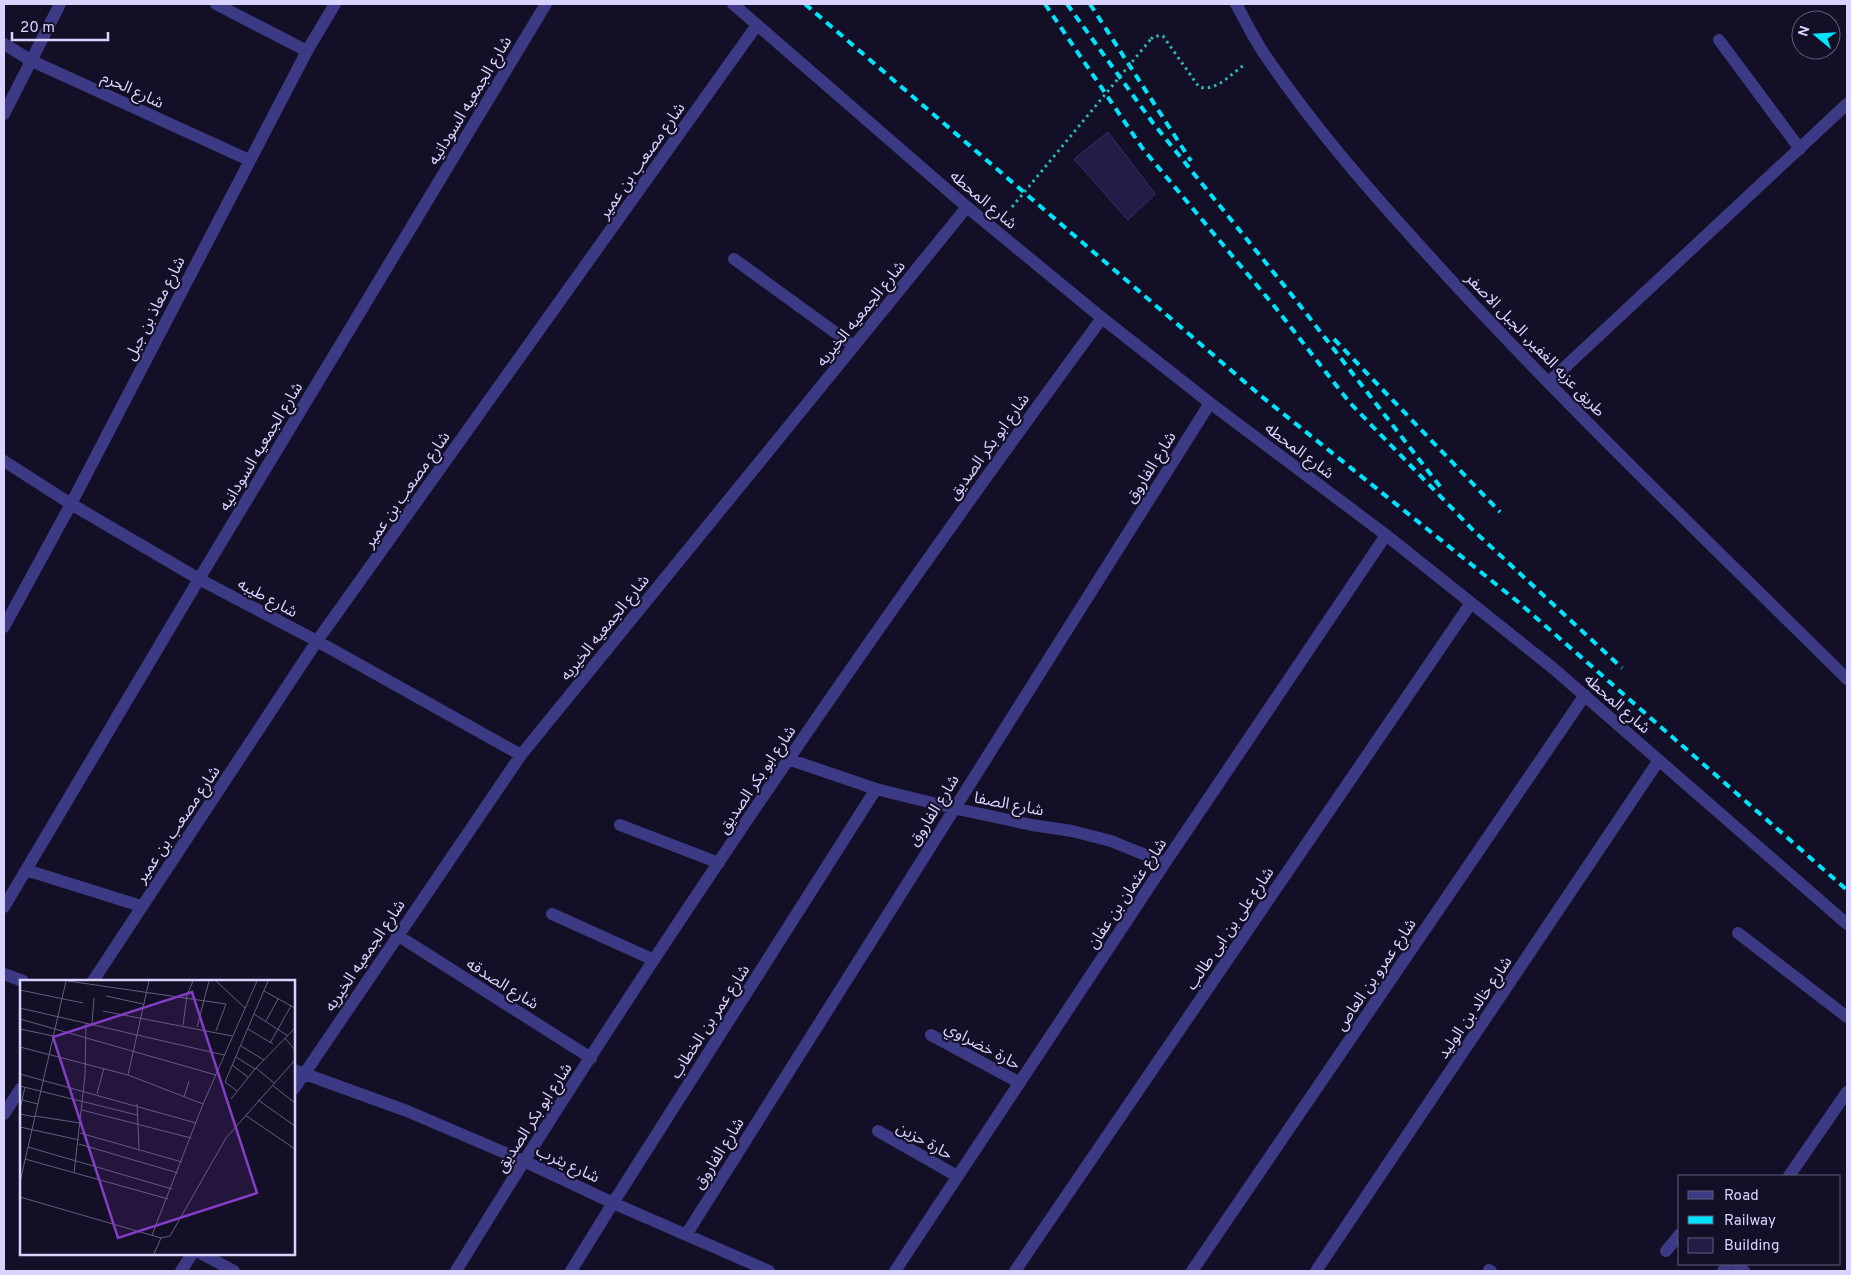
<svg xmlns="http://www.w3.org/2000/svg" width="1851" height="1275" viewBox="0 0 1851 1275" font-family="Overpass,'Noto Sans Arabic',sans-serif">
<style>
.building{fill:#241b47;stroke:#3b2d73}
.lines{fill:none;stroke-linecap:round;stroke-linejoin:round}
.path{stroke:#2fb8b0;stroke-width:3;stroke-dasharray:2.5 4;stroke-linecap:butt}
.minor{stroke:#3d3a85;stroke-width:12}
.rail{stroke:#00e5ff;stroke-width:4;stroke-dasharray:8 6;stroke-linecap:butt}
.path-bridge{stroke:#2fb8b0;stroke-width:3;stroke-dasharray:2.5 4;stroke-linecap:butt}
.labels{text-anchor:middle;stroke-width:4.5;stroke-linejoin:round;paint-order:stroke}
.street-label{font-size:16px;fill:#d9d4ff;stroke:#130f26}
.inset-road{fill:none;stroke:#625e7d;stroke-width:1}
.view{fill:#843dc5;fill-opacity:0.15;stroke:#843dc5;stroke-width:2.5}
.inset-edge{fill:none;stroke:#d9d4ff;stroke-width:2.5}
</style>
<rect width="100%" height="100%" fill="#130f26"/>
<path class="building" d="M1108,132L1155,194L1128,220L1074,159Z"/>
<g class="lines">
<path class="path" d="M1151,39L1154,36H1163L1199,87C1216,92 1231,74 1244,65"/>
<path class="minor" d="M216,4L307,51
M733,4L967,207L1102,318L1210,403L1386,535L1554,669L1847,924
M1236,4C1245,20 1253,37 1263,52C1320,137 1392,216 1462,292C1586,425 1718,551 1847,679
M1719,40L1800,149
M4,44L32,61L249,160
M4,114L60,4
M734,259L854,346
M1549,382L1847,104
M4,461L71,504L199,579L317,641L521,755
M4,627L71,504L307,51L335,4
M788,759L876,789L953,808L1032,825L1072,831L1111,841L1165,863
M620,825L719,863
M26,870L141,906
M4,907L199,579L546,4
M552,914L654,960
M1738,933L1847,1017
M397,935L591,1058
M4,974L23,981
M93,981L317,641L757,25
M931,1035L1020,1083
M294,1070L407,1111L524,1161L613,1203L769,1271
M294,1089L521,755L967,207
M4,1114L21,1088
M878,1131L957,1176
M1789,1176L1847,1092
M686,1235L1210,403
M1666,1251L1680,1234
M202,1254L234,1271
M1735,1264L1744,1271
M1489,1270L1491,1271
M181,1271L192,1254
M456,1271C656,944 875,627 1102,318
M571,1271L613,1203L876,789
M895,1271L1165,863L1386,535
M1015,1271L1471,603
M1192,1271L1585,695
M1316,1271L1659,760
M1723,1271L1728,1264"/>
<path class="rail" d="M805,4L1261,396L1517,601L1847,890
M1045,4L1143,149L1275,307L1350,403L1474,531L1622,668
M1067,4L1153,123L1295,299L1442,489
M1090,4L1191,161
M1334,339L1500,512"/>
<path class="path-bridge" d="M1012,207L1151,39"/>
</g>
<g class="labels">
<g class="street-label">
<text transform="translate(133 89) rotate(25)" y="6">شارع الحرم</text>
<text transform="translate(469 100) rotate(-59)" y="6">شارع الجمعيه السودانيه</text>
<text transform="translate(641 160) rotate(-55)" y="6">شارع مصعب بن عمير</text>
<text transform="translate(984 199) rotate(40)" y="6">شارع المحطه</text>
<text transform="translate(154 308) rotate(-63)" y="6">شارع معاذ بن جبل</text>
<text transform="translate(860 313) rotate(-51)" y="6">شارع الجمعيه الخيريه</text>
<text transform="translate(1536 344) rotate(46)" y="6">طريق عزبه الغفير, الجبل الاصفر</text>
<text transform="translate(260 446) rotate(-59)" y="6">شارع الجمعيه السودانيه</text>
<text transform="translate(988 446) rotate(-54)" y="6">شارع ابو بكر الصديق</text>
<text transform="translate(1300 450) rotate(37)" y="6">شارع المحطه</text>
<text transform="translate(1150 467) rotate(-58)" y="6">شارع الفاروق</text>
<text transform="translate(406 489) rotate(-55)" y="6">شارع مصعب بن عمير</text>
<text transform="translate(268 597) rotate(28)" y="6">شارع طيبه</text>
<text transform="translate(604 627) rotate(-51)" y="6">شارع الجمعيه الخيريه</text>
<text transform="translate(1618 703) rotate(41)" y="6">شارع المحطه</text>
<text transform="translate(756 779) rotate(-56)" y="6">شارع ابو بكر الصديق</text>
<text transform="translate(1009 803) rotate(11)" y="6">شارع الصفا</text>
<text transform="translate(933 810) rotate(-58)" y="6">شارع الفاروق</text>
<text transform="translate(177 824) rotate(-56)" y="6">شارع مصعب بن عمير</text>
<text transform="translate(1126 893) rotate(-56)" y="6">شارع عثمان بن عفان</text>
<text transform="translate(1229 928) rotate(-56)" y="6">شارع على بن ابى طالب</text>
<text transform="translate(364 955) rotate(-56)" y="6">شارع الجمعيه الخيريه</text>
<text transform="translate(1375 974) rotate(-56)" y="6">شارع عمرو بن العاص</text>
<text transform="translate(503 983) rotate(32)" y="6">شارع الصدقه</text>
<text transform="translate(1474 1007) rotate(-56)" y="6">شارع خالد بن الوليد</text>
<text transform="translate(709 1021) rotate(-57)" y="6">شارع عمر بن الخطاب</text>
<text transform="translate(983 1045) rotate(28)" y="6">حارة خضراوي</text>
<text transform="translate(533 1117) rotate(-57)" y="6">شارع ابو بكر الصديق</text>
<text transform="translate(925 1140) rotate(29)" y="6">حارة حزين</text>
<text transform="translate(718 1153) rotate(-58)" y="6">شارع الفاروق</text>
<text transform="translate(568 1163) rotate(25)" y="6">شارع يثرب</text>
</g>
</g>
<g transform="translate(20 980)">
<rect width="275" height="275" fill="#130f26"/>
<path class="inset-road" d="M48,1L206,24L196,51M196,1L225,28M0,10L63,23M244,11L275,28M86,16L123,24M0,28L204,75M83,31L212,56M234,34L268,56M0,39L196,95M246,41L258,19M72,44L74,18M163,45L167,15L173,1M177,47L189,1M0,49L33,56M228,49L253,64M265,58L275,70M250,63L271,26M221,66L244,80M0,67L108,95L183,124M216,77L235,89M212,85L228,97M236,88L254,103M0,94L176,143M108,95L129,1M252,105L275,123M0,106L117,135M217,111L205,102L248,1M77,114L84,88M164,117L169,101M211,119L235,89L275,48M2,120L18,124M238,120L275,146M117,124L119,169M0,129L5,107M62,130L171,158M0,134L15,137M225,135L275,169M15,136L60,143M0,147L59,160M60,153L162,182M59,164L158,193M8,167L152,209M5,179L148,219M54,193L65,96L66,43M0,202L46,1M0,217L141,258L150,256L206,158L275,80M132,255L183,124L237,1M134,274L141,258"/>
<path class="view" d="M172,12L237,213L98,258L33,57Z"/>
<rect width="275" height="275" class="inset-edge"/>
</g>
<rect width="1851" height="1275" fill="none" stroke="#d9d4ff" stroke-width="10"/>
<rect x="1678" y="1175" width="162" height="90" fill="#130f26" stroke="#625e7d"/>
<rect x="1688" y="1191" width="25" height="8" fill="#3d3a85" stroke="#625e7d"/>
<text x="1724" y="1200" font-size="15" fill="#d9d4ff">Road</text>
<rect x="1688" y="1216" width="25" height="8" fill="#00e5ff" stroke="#625e7d"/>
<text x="1724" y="1225" font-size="15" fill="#d9d4ff">Railway</text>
<rect x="1688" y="1238" width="25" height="15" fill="#241b47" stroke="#625e7d"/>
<text x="1724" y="1250" font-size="15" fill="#d9d4ff">Building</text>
<g transform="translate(1816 35) rotate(288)"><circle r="24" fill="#130f26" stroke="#625e7d"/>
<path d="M0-4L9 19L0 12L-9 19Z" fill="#00e5ff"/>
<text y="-8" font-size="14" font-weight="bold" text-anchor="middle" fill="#d9d4ff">N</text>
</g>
<path d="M12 32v8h96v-8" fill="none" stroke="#d9d4ff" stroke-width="2.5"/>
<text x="20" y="32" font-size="15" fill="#d9d4ff" stroke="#130f26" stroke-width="4" paint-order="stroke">20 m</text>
</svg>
